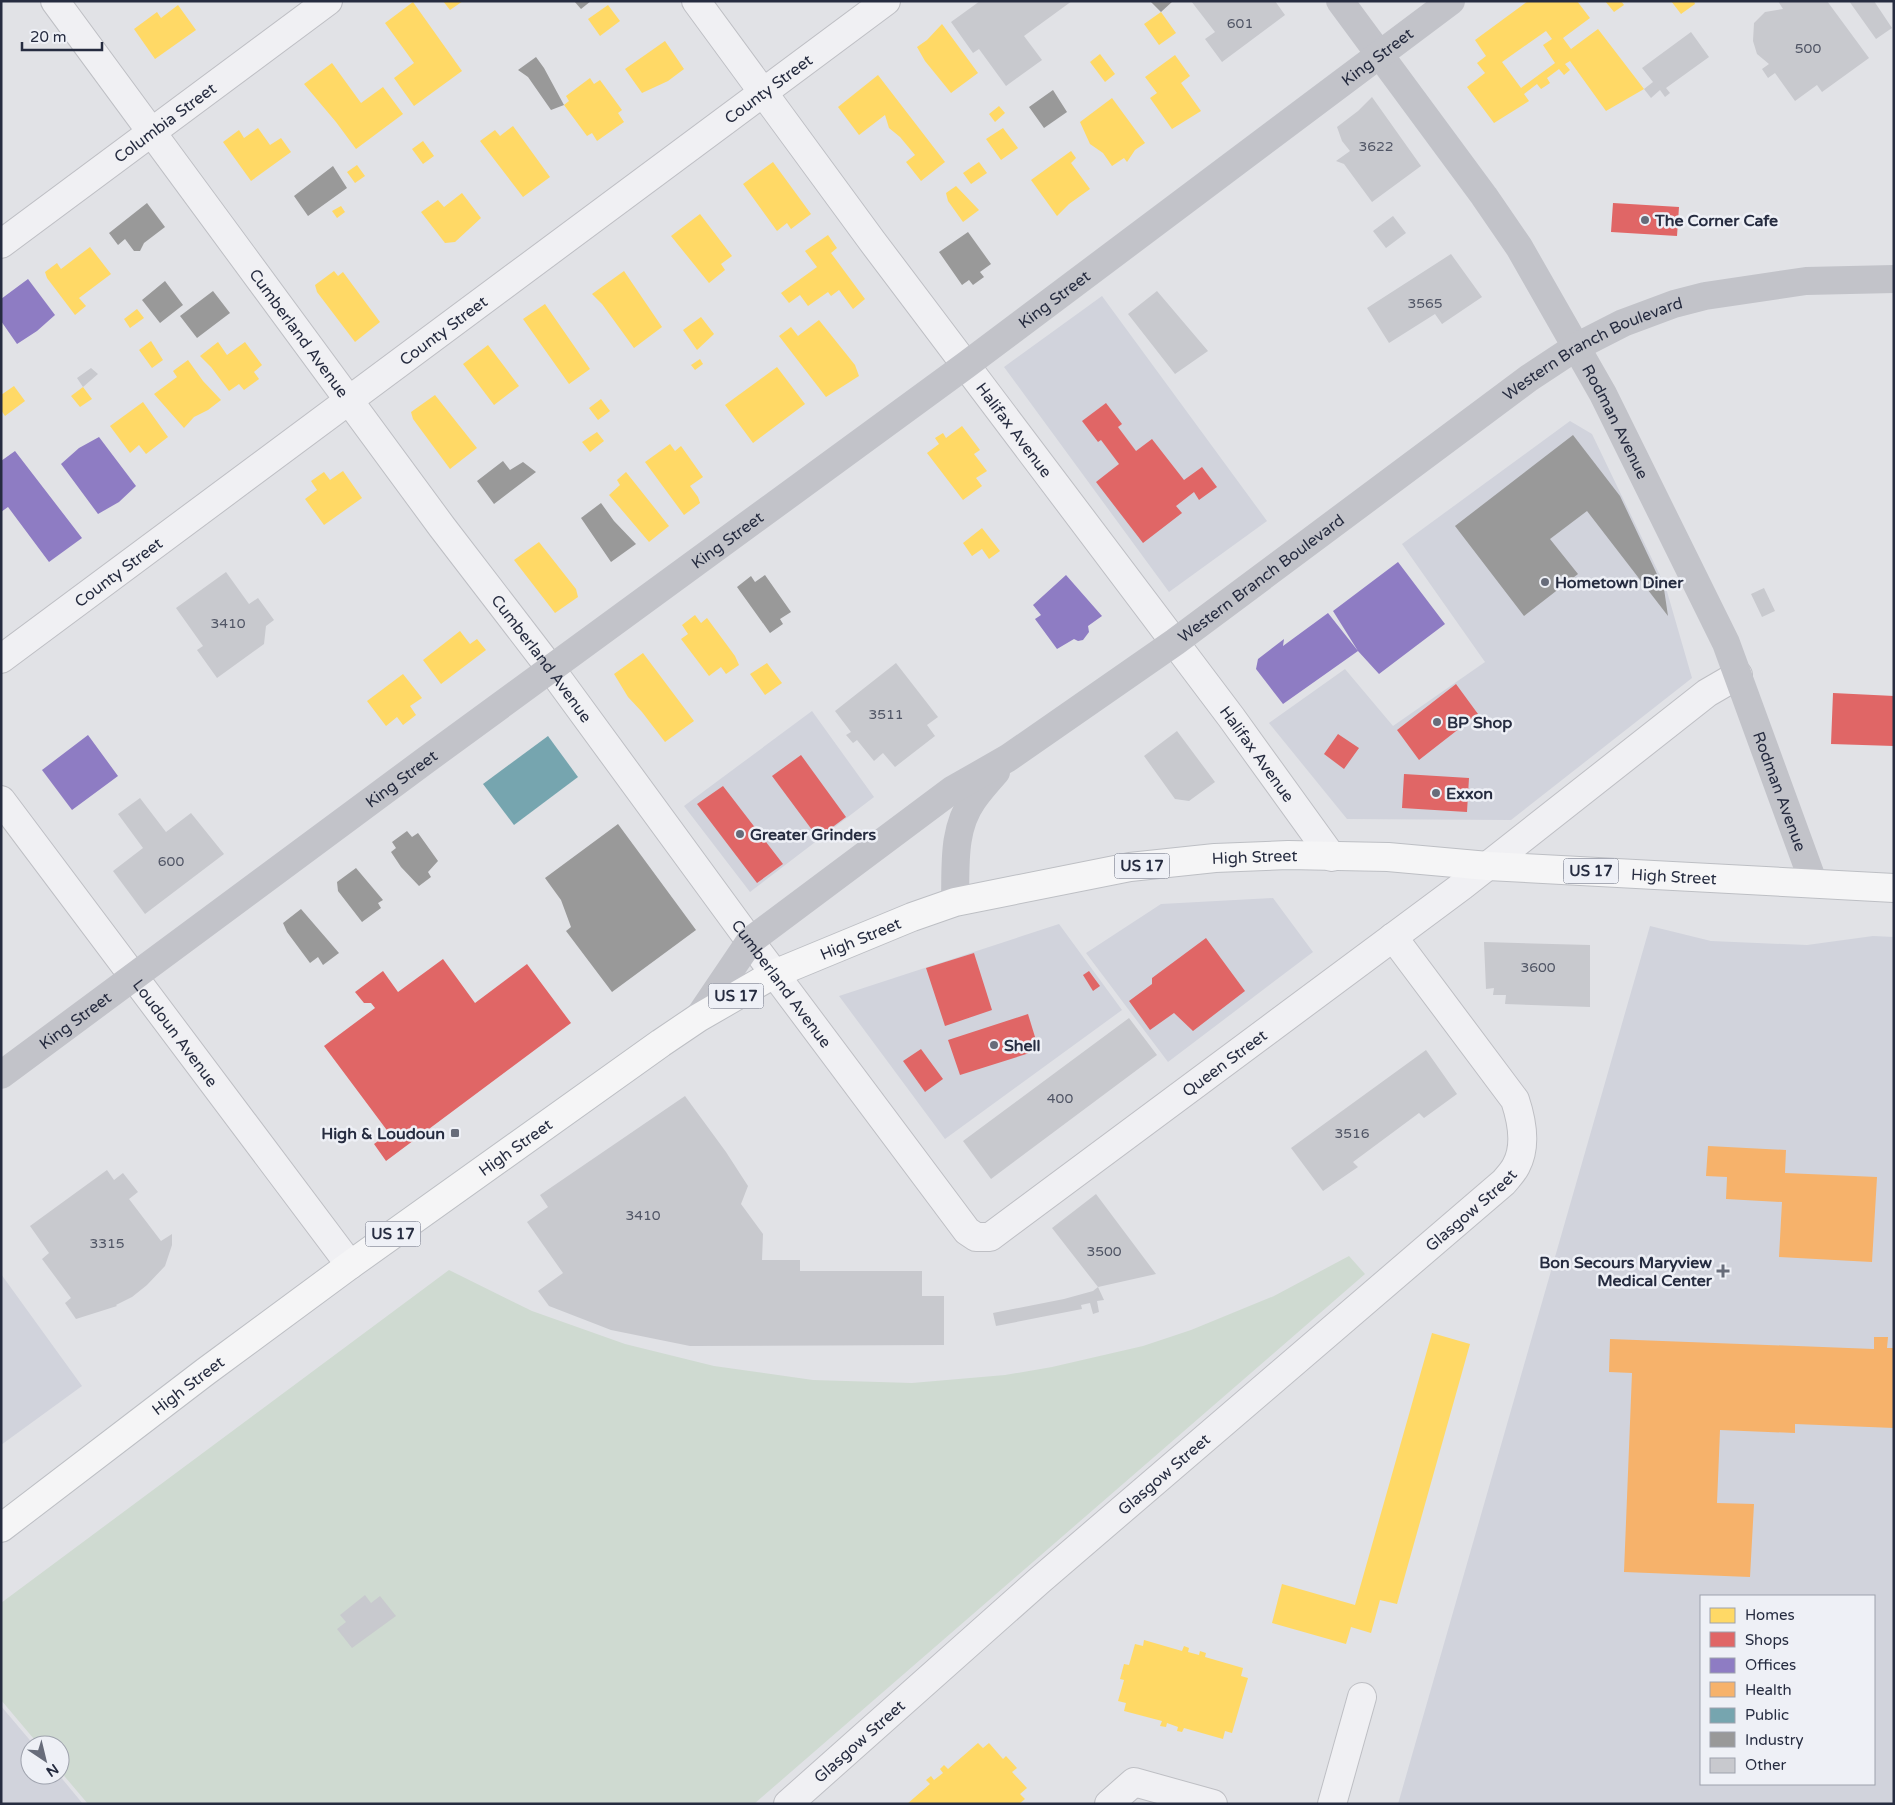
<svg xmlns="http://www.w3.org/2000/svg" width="1895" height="1805" viewBox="0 0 1895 1805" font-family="'Varela Round',sans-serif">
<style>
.built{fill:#d1d3dc;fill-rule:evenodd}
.green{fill:#cfdad1}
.homes{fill:#ffd966;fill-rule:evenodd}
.shops{fill:#e06666}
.offices{fill:#8e7cc3}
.health{fill:#f6b26b}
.public{fill:#76a5af}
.industry{fill:#999}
.building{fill:#c8c9ce}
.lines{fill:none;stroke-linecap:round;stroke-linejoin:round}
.street-casing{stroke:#bebfc4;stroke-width:30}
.primary-casing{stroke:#bdbfc4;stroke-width:30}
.street{stroke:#f0f0f3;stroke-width:28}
.secondary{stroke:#c2c3c9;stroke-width:28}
.primary{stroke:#f5f5f6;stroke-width:28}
.poi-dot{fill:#676c7a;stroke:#eef0f6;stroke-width:2}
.labels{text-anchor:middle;stroke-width:5;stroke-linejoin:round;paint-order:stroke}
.number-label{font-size:14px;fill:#505565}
.shield{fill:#eef0f6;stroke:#626777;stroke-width:1}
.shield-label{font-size:15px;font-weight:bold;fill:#262c40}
.street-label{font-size:16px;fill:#262c40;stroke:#eef0f6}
.poi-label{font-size:16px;font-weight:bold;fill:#262c40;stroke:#eef0f6;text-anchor:start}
</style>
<rect width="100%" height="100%" fill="#e1e2e6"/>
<path class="built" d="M1102,296L1267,521L1169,592L1004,367Z
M1570,421L1592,434L1666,588L1692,678L1511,820L1347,819L1269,723L1345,669L1393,726L1485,662L1402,544Z
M812,711L874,797L750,892L684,806Z
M1273,898L1313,952L1168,1062L1086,953L1161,904Z
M1059,924L1122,1010L945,1139L839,996Z
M1650,926L1711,941L1807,945L1873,936L1894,937V1804H1398ZM1701,1596H1874V1784H1701Z
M1,1274L82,1386L1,1445Z
M1,1706L34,1745H30V1775H59L83,1804H1Z"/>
<path class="green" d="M1349,1256L1365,1274L754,1804H88L60,1771V1745H39L1,1700V1603L449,1270L532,1311L625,1344L714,1366L813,1380L912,1383L1005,1375L1052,1367L1143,1346L1191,1330L1274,1296Z"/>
<path class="homes" d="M443,1H463L450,10Z
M1528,1H1577L1590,18L1563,38L1571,49L1598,29L1644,89L1606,111L1570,61L1565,64L1570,70L1564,75L1559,69L1547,78L1550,83L1541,89L1537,84L1524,94L1529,101L1494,123L1467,87L1485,73L1477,63L1486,56L1475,40ZM1546,31L1552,39L1543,45L1555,63L1521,88L1502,62Z
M1605,1H1621L1624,5L1614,12Z
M1671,1H1694L1695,4L1681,14Z
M413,2L462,71L414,106L394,78L414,63L385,23Z
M178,5L196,30L155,59L134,29L157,12L161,18Z
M608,5L620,21L600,36L588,19Z
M1161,12L1176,33L1159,45L1144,24Z
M942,24L978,73L951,93L925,61L917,47L927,40Z
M665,41L684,69L668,81L642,93L625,69Z
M1100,54L1115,74L1105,82L1090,62Z
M1175,55L1190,76L1181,83L1201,111L1172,129L1150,98L1157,93L1145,77Z
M332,63L361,103L383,87L403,114L356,149L336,122L304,84Z
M878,75L945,162L921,181L906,162L915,155L900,137L889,128L885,115L859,135L838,107Z
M590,78L594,84L600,80L622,110L618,113L624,122L597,141L592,133L587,136L564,105L569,101L566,96Z
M1112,98L1145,143L1135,150L1127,162L1124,158L1112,166L1103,153L1090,144L1080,122Z
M999,106L1005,113L995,122L989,114Z
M513,126L550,177L523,197L480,141L495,130L500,136Z
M258,128L270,145L281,138L291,152L251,181L223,142L239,130L244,138Z
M1003,128L1018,148L1001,160L986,139Z
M423,141L434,156L423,164L412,149Z
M1071,151L1076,158L1071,163L1090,189L1069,204L1057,216L1031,180Z
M773,162L811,214L791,229L787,223L777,231L743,184Z
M979,162L987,173L971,184L963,173Z
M357,165L365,176L355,183L347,172Z
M956,186L979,210L963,222L948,201L946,193Z
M462,193L481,218L455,242L445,243L421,212L438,200L444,207Z
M341,206L345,212L337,218L332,211Z
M700,214L732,256L721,264L725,270L709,283L671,236Z
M828,235L837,248L831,253L865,299L853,309L839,290L831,296L828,292L808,306L800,295L789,303L781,293L817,267L805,251Z
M90,247L111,274L79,298L86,306L75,315L47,278L45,272L57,263L61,269Z
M334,271L338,276L343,272L380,322L355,342L317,292L315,285Z
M624,271L662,327L634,348L602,304L592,294Z
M545,304L590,369L569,384L523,319Z
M137,309L144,318L130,328L124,319Z
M701,317L714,334L697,350L683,330Z
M819,320L855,365L859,376L826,397L779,336L791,327L798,336Z
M151,341L163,360L152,368L139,350Z
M218,342L227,355L245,342L262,365L254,372L259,379L244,390L239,384L229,391L211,367L200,356Z
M488,345L519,386L494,405L463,364Z
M700,359L703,364L695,370L691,365Z
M188,360L203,381L221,400L208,410L194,417L184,428L154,394L177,377L173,371Z
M777,367L805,404L753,443L725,405Z
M14,386L25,401L5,416L1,410V395Z
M83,387L92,399L80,407L71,396Z
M435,395L477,448L450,469L413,419L411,412Z
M601,399L610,411L598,420L589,408Z
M143,402L168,437L146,454L139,445L130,453L110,426Z
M962,426L980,450L974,454L987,471L976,478L982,486L963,500L927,453L939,444L935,438L943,433L946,438Z
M597,432L604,441L590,452L582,442Z
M670,444L675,451L681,446L703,477L690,486L698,497L700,503L684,515L645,462Z
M343,471L362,498L324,525L305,499L317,490L311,481L324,472L330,480Z
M626,472L669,526L649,542L609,495L620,485L617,480Z
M982,528L1000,551L989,559L982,549L972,556L963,543Z
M539,542L576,589L578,597L555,613L514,560Z
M695,615L701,623L707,618L735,656L739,665L726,674L721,667L709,676L681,639L688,634L682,625Z
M460,631L470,644L477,639L486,650L441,684L423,660Z
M643,653L694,721L665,742L642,712L628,697L614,674Z
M767,663L782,683L765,695L750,674Z
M403,674L422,698L410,706L416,715L403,725L397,717L386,726L367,701Z
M1432,1333L1470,1344L1397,1604L1380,1600L1371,1633L1351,1627L1346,1644L1272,1623L1282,1584L1355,1605Z
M1144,1640L1182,1651L1184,1646L1189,1648L1188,1652L1199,1655L1200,1651L1206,1653L1205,1657L1243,1668L1241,1676L1248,1678L1232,1733L1225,1731L1223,1739L1184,1728L1182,1732L1177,1731L1178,1727L1167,1723L1166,1727L1160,1726L1162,1721L1124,1711L1126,1703L1118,1701L1124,1680L1120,1679L1124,1664L1129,1665L1135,1644L1143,1646Z
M978,1743L983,1748L989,1743L1003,1759L1006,1756L1017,1768L1012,1772L1027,1788L1020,1794L1025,1799L1019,1804H907L930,1784L926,1780L931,1776L934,1780L943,1773L940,1769L944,1765L948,1769Z"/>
<path class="shops" d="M1613,203L1679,207L1677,236L1611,232Z
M1106,403L1122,424L1118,427L1136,451L1152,439L1184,480L1202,467L1217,487L1199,500L1194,492L1176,506L1182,513L1143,543L1096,482L1119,464L1101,440L1098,442L1082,421Z
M1456,684L1478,714L1419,760L1397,730Z
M1833,693L1894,696V746L1831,744Z
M1338,734L1359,748L1344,769L1324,754Z
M801,755L846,817L818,838L772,776Z
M1404,774L1469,778L1467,812L1402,808Z
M723,786L783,864L757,883L697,804Z
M1206,938L1245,991L1193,1031L1174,1013L1150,1030L1129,1001L1152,984V978Z
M974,953L992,1010L945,1026L926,968Z
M443,959L475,1003L527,964L571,1023L386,1161L374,1144L389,1133L324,1046L375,1008L371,1003H364L355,992L383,971L398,992Z
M1089,971L1100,986L1093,991L1083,975Z
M1028,1014L1039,1050L960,1075L948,1040Z
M921,1049L943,1079L925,1092L903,1061Z"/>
<path class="offices" d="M28,279L55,315L37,331L17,344L1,321V299Z
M99,437L136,486L119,502L98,514L61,464L79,448Z
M15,451L82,538L49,562L8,507L1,512V461Z
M1398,562L1445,624L1379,674L1358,651L1333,611Z
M1066,575L1102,616L1088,626L1089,632L1083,640L1078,641L1074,639L1057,649L1035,619L1041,615L1033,605Z
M1328,613L1358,651L1283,704L1256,669L1258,659L1284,639L1283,646Z
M88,735L118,776L72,810L42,770Z"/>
<path class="health" d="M1708,1146L1786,1150L1785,1173L1877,1177L1872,1262L1779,1257L1782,1202L1726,1199L1727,1177L1706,1176Z
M1874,1337H1888L1887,1348H1894V1428L1795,1424V1433L1720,1430L1717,1503L1754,1504L1750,1577L1624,1572L1632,1373L1609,1372L1610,1339L1874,1349Z"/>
<path class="public" d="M548,736L578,777L514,825L483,784Z"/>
<path class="industry" d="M574,1H591L581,9Z
M1150,1H1173L1161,12Z
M536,57L544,68L564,105L551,110L528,77L518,70Z
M1053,90L1067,112L1044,128L1029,107Z
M333,166L347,188L308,216L294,196Z
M147,203L165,227L144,243L140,251H134L125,239L118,245L109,233Z
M968,232L991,264L980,272L984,277L973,285L969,280L962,285L939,252Z
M165,281L183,305L160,323L142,300Z
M213,291L230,313L197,338L180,316Z
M1573,435L1620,496L1664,589L1668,616L1587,511L1550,539L1578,574L1524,616L1455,526Z
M503,461L510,470L523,462L536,472L494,504L477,481Z
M601,503L614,521L636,544L611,562L581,518Z
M765,575L791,612L780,619L783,624L770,633L737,587L751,576L755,582Z
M618,824L696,930L612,992L566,931L571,927L561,900L545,878Z
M407,831L412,837L418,833L438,861L428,872L431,877L419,886L401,867L391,852L396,848L392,842Z
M356,868L383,900L378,903L381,908L362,922L338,891L337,882Z
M301,909L339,953L323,965L318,957L310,963L287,932L283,923Z"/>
<path class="building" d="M980,1H1072L1024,36L1042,60L1006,86L979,49L973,53L951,22Z
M1191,1H1275L1285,15L1222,62L1205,39L1215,32Z
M1778,1H1827L1869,58L1822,92L1817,85L1795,101L1775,73L1768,78L1762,69L1769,64L1757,54L1753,41L1754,23L1765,12L1783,9Z
M1849,1H1874L1892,28L1876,39Z
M1691,32L1709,57L1666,88L1670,93L1665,97L1660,90L1651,98L1644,89L1653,82L1642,68Z
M1372,97L1421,166L1372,202L1344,164L1336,161L1350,151L1342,141L1337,127L1358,111Z
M1393,216L1406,233L1386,248L1373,231Z
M1451,254L1482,297L1442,324L1435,314L1389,343L1367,308Z
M1157,291L1208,351L1175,374L1128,314Z
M91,368L98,374L83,387L77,378Z
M226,572L249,604L258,598L274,620L266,626L264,644L217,678L197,650L203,646L176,608Z
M1764,588L1775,611L1762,617L1751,594Z
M896,663L938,717L927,725L935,736L895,767L883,753L874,761L857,740L853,743L846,735L851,732L835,711Z
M1177,731L1215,782L1189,801L1175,799L1144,756Z
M140,798L166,832L191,813L224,854L145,914L113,871L143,848L118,814Z
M1484,942L1590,945V1007L1505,1004L1506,995H1493L1494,988L1486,989Z
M1129,1018L1157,1055L991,1179L963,1141Z
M1426,1050L1457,1094L1424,1118L1419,1113L1353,1162L1358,1167L1323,1191L1291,1148Z
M685,1096L726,1152L748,1186L741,1204L763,1234L762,1260H800V1271H922V1296H944V1345L690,1346L611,1330L549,1306L538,1291L563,1273L527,1222L548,1207L540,1195Z
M107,1170L114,1180L123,1173L138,1192L129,1199L161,1241L172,1234V1245L165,1266L147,1285L132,1297L116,1305L117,1306L76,1319L65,1303L71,1298L42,1259L49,1253L30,1226Z
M1096,1194L1156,1274L1098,1287L1052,1228Z
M1098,1287L1104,1300L1097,1301L1099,1312L1093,1314L1090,1303L1081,1305L1082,1309L996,1326L993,1313L1064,1299L1093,1291Z
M365,1595L371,1603L380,1596L396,1616L352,1648L337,1629L346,1622L340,1615Z"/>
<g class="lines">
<g class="street-casing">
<g id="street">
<path id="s1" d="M55,1L442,527L551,669L750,941L967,1231L976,1237H990L1462,886L1707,693L1738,675"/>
<path id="s2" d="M696,1L872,241L1231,717L1332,857"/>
<path id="s3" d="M1,244L328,1"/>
<path id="s4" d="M1,659L886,1"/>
<path id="s5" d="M1,800L350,1265"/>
<path id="s6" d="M788,1804L1040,1580L1504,1182C1508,1177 1513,1172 1516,1166C1527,1146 1522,1121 1515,1100L1393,937"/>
<path d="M1109,1804L1134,1782L1213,1804"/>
<path d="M1332,1804L1362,1697"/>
</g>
</g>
<g class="primary-casing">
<g id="primary">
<path id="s10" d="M1,1528L205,1372L350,1265L661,1043L698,1018L774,974L912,917L955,902L1130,867L1215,858L1288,855L1388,857L1488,866L1894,888"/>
</g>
</g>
<use href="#street" class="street"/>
<g class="secondary">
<path id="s7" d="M1340,1L1484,196L1519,247L1603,394L1726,643L1814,884"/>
<path d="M955,902C956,867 952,830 973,800C980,790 988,781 996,772"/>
<path id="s8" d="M698,1018L750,941L952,790L1008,758L1175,642L1529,378L1576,347L1623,323L1674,304L1705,296L1806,281L1894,279"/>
<path id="s9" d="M1,1075L426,760L966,365L1451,1"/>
</g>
<use href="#primary" class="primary"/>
</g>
<g class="poi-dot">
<circle cx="1645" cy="220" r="5"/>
<circle cx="1545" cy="582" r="5"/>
<circle cx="1437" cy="722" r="5"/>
<circle cx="1436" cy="793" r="5"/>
<circle cx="740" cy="834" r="5"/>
<circle cx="994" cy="1045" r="5"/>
<rect x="450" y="1128" width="10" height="10" rx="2.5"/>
<path d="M1720.5 1263.5h5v5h5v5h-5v5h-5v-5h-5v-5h5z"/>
</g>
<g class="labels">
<g class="number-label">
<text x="1240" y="28">601</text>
<text x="1808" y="53">500</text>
<text x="1376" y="151">3622</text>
<text x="1425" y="308">3565</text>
<text x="228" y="628">3410</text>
<text x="886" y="719">3511</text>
<text x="171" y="866">600</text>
<text x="1538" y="972">3600</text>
<text x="1060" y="1103">400</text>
<text x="1352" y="1138">3516</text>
<text x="643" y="1220">3410</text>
<text x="107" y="1248">3315</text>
<text x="1104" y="1256">3500</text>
</g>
<g class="shield">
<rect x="1114.5" y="853.5" width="55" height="25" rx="4"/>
<rect x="1563.5" y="858.5" width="55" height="25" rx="4"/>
<rect x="708.5" y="983.5" width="55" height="25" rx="4"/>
<rect x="365.5" y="1221.5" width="55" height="25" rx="4"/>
</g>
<g class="shield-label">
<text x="1142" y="871">US 17</text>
<text x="1591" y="876">US 17</text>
<text x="736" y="1001">US 17</text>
<text x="393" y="1239">US 17</text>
</g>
<g class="street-label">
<text dy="6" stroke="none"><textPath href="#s9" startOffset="1712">King Street</textPath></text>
<text dy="6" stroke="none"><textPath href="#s4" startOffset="956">County Street</textPath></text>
<text dy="6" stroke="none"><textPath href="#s3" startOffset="204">Columbia Street</textPath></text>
<text dy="6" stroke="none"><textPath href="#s9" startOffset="1308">King Street</textPath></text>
<text dy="6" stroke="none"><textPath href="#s4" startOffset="551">County Street</textPath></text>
<text dy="6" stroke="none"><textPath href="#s1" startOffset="412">Cumberland Avenue</textPath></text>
<text dy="6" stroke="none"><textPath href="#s8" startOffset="1125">Western Branch Boulevard</textPath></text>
<text dy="6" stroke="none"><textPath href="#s7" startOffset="504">Rodman Avenue</textPath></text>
<text dy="6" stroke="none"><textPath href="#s2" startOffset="534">Halifax Avenue</textPath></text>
<text dy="6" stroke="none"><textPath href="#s9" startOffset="902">King Street</textPath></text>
<text dy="6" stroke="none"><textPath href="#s4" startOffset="146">County Street</textPath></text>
<text dy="6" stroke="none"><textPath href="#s8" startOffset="720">Western Branch Boulevard</textPath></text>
<text dy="6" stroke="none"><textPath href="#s1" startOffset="818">Cumberland Avenue</textPath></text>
<text dy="6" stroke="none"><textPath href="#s2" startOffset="939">Halifax Avenue</textPath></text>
<text dy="6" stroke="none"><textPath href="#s9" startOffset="498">King Street</textPath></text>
<text dy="6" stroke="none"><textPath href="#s7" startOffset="909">Rodman Avenue</textPath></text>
<text dy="6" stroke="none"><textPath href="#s10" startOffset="1450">High Street</textPath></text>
<text dy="6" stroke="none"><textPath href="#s10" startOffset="1870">High Street</textPath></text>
<text dy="6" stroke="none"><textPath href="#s10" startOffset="1045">High Street</textPath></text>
<text dy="6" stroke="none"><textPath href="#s1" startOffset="1222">Cumberland Avenue</textPath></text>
<text dy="6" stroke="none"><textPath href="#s9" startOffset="92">King Street</textPath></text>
<text dy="6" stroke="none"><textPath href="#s5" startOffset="291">Loudoun Avenue</textPath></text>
<text dy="6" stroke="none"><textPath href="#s1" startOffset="1848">Queen Street</textPath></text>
<text dy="6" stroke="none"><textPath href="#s10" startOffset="640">High Street</textPath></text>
<text dy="6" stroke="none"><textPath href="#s6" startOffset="905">Glasgow Street</textPath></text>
<text dy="6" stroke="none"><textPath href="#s10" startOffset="235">High Street</textPath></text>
<text dy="6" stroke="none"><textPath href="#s6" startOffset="500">Glasgow Street</textPath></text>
<text dy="6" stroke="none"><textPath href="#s6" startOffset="95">Glasgow Street</textPath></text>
</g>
<g class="poi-label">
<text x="1655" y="226">The Corner Cafe</text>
<text x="1555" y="588">Hometown Diner</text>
<text x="1447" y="728">BP Shop</text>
<text x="1446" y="799">Exxon</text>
<text x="750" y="840">Greater Grinders</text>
<text x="1004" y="1051">Shell</text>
<text x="445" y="1139" text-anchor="end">High &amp; Loudoun</text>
<text x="1712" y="1268" text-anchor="end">Bon Secours Maryview<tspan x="1712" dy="18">Medical Center</tspan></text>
</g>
</g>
<rect width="1895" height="1805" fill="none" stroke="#262c40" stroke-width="5"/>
<rect x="1700" y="1595" width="175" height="190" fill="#eef0f6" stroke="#9ea2ad"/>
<rect x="1710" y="1608" width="25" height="15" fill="#ffd966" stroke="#9ea2ad"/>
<text x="1745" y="1620" font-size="15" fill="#262c40">Homes</text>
<rect x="1710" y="1632" width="25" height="15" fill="#e06666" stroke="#9ea2ad"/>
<text x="1745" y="1645" font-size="15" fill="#262c40">Shops</text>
<rect x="1710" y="1658" width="25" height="15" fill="#8e7cc3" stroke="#9ea2ad"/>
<text x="1745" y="1670" font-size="15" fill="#262c40">Offices</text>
<rect x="1710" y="1682" width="25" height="15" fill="#f6b26b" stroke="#9ea2ad"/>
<text x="1745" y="1695" font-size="15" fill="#262c40">Health</text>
<rect x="1710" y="1708" width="25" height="15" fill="#76a5af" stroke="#9ea2ad"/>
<text x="1745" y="1720" font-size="15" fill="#262c40">Public</text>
<rect x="1710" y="1732" width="25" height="15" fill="#999999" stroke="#9ea2ad"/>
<text x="1745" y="1745" font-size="15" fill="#262c40">Industry</text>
<rect x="1710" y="1758" width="25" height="15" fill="#c8c9ce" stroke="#9ea2ad"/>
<text x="1745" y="1770" font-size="15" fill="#262c40">Other</text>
<g transform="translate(45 1760) rotate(145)"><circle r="24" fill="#eef0f6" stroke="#9ea2ad"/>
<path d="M0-4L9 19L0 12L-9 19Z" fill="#676c7a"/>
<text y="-8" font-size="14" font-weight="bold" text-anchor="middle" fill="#262c40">N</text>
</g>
<path d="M22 42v8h80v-8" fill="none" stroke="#262c40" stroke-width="2.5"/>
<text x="30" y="42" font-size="15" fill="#262c40" stroke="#eef0f6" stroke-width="4" paint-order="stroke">20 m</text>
</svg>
